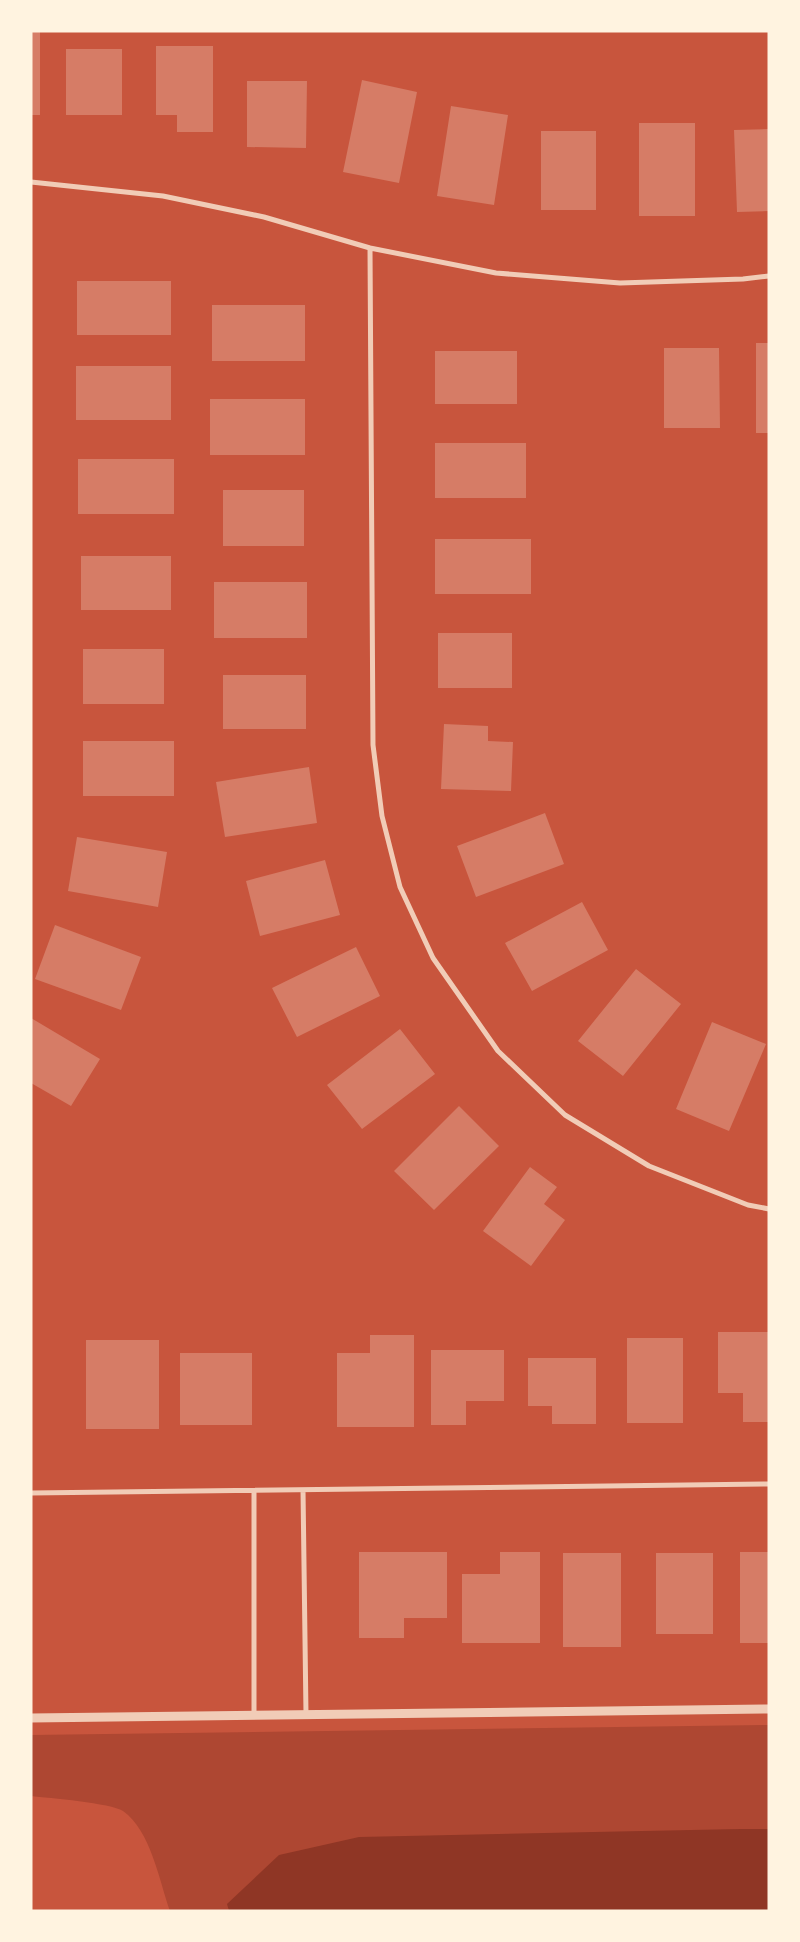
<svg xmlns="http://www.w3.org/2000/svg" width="800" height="1942" viewBox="0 0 800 1942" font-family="'DejaVu Sans',sans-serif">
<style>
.green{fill:#ae4732}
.water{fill:#8f3625}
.building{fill:#d67c66}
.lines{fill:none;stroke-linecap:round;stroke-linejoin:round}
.minor{stroke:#f1ccb7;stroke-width:5}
.tertiary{stroke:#f1ccb7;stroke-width:9}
</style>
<rect width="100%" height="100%" fill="#c8553d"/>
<path class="green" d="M769,1725V1829H740L228,1904L229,1911H170C159,1880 151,1831 123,1811C111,1803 49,1798 31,1796V1735Z"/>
<path class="water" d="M740,1829H769V1911H229L227,1904L279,1855L359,1837Z"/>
<path class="building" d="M31,31H40V115H31Z
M156,46H213V132H177V115H156Z
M66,49H122V115H66Z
M362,80L417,92L399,183L343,172Z
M247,81H307L306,148L247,147Z
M451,106L508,115L494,205L437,196Z
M639,123H695V216H639Z
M769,129V211L737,212L734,130Z
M541,131H596V210H541Z
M77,281H171V335H77Z
M212,305H305V361H212Z
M756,343H769V433H756Z
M664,348H719L720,428H664Z
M435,351H517V404H435Z
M76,366H171V420H76Z
M210,399H305V455H210Z
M435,443H526V498H435Z
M78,459H174V514H78Z
M223,490H304V546H223Z
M435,539H531V594H435Z
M81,556H171V610H81Z
M214,582H307V638H214Z
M438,633H512V688H438Z
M83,649H164V704H83Z
M223,675H306V729H223Z
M444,724L488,726V741L513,742L511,791L441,789Z
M83,741H174V796H83Z
M309,767L317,823L225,837L216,782Z
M545,813L564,864L476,897L457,846Z
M77,837L167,852L158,907L68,891Z
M325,860L340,915L260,936L246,881Z
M582,902L608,950L532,991L505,943Z
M55,925L141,957L121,1010L35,979Z
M356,947L380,996L297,1037L272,988Z
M636,969L681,1004L623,1076L578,1041Z
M31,1018L100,1059L71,1106L31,1083Z
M712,1022L766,1044L729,1131L676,1109Z
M400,1029L435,1074L362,1129L327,1085Z
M459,1106L499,1146L434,1210L394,1171Z
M530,1167L557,1187L544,1204L565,1220L531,1266L483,1231Z
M718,1332H769V1422H743V1393H718Z
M370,1335H414V1427H337V1353H370Z
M627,1338H683V1423H627Z
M86,1340H159V1429H86Z
M431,1350H504V1401H466V1425H431Z
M180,1353H252V1425H180Z
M528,1358H596V1424H552V1406H528Z
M359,1552H447V1618H404V1638H359Z
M500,1552H540V1643H462V1574H500Z
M740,1552H769V1643H740Z
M563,1553H621V1647H563Z
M656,1553H713V1634H656Z"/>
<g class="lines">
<path class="minor" d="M31,182L163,196L264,217L370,248L496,273L620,283L743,279L769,276
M370,248L373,745L382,816L400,887L433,958L498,1051L565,1115L649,1166L748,1205L769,1209
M303,1490L306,1714
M254,1491V1715
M31,1493L769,1484"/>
<path class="tertiary" d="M31,1718L769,1709"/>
</g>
<rect width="800" height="1942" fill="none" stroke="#fff3e0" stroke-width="65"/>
</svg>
